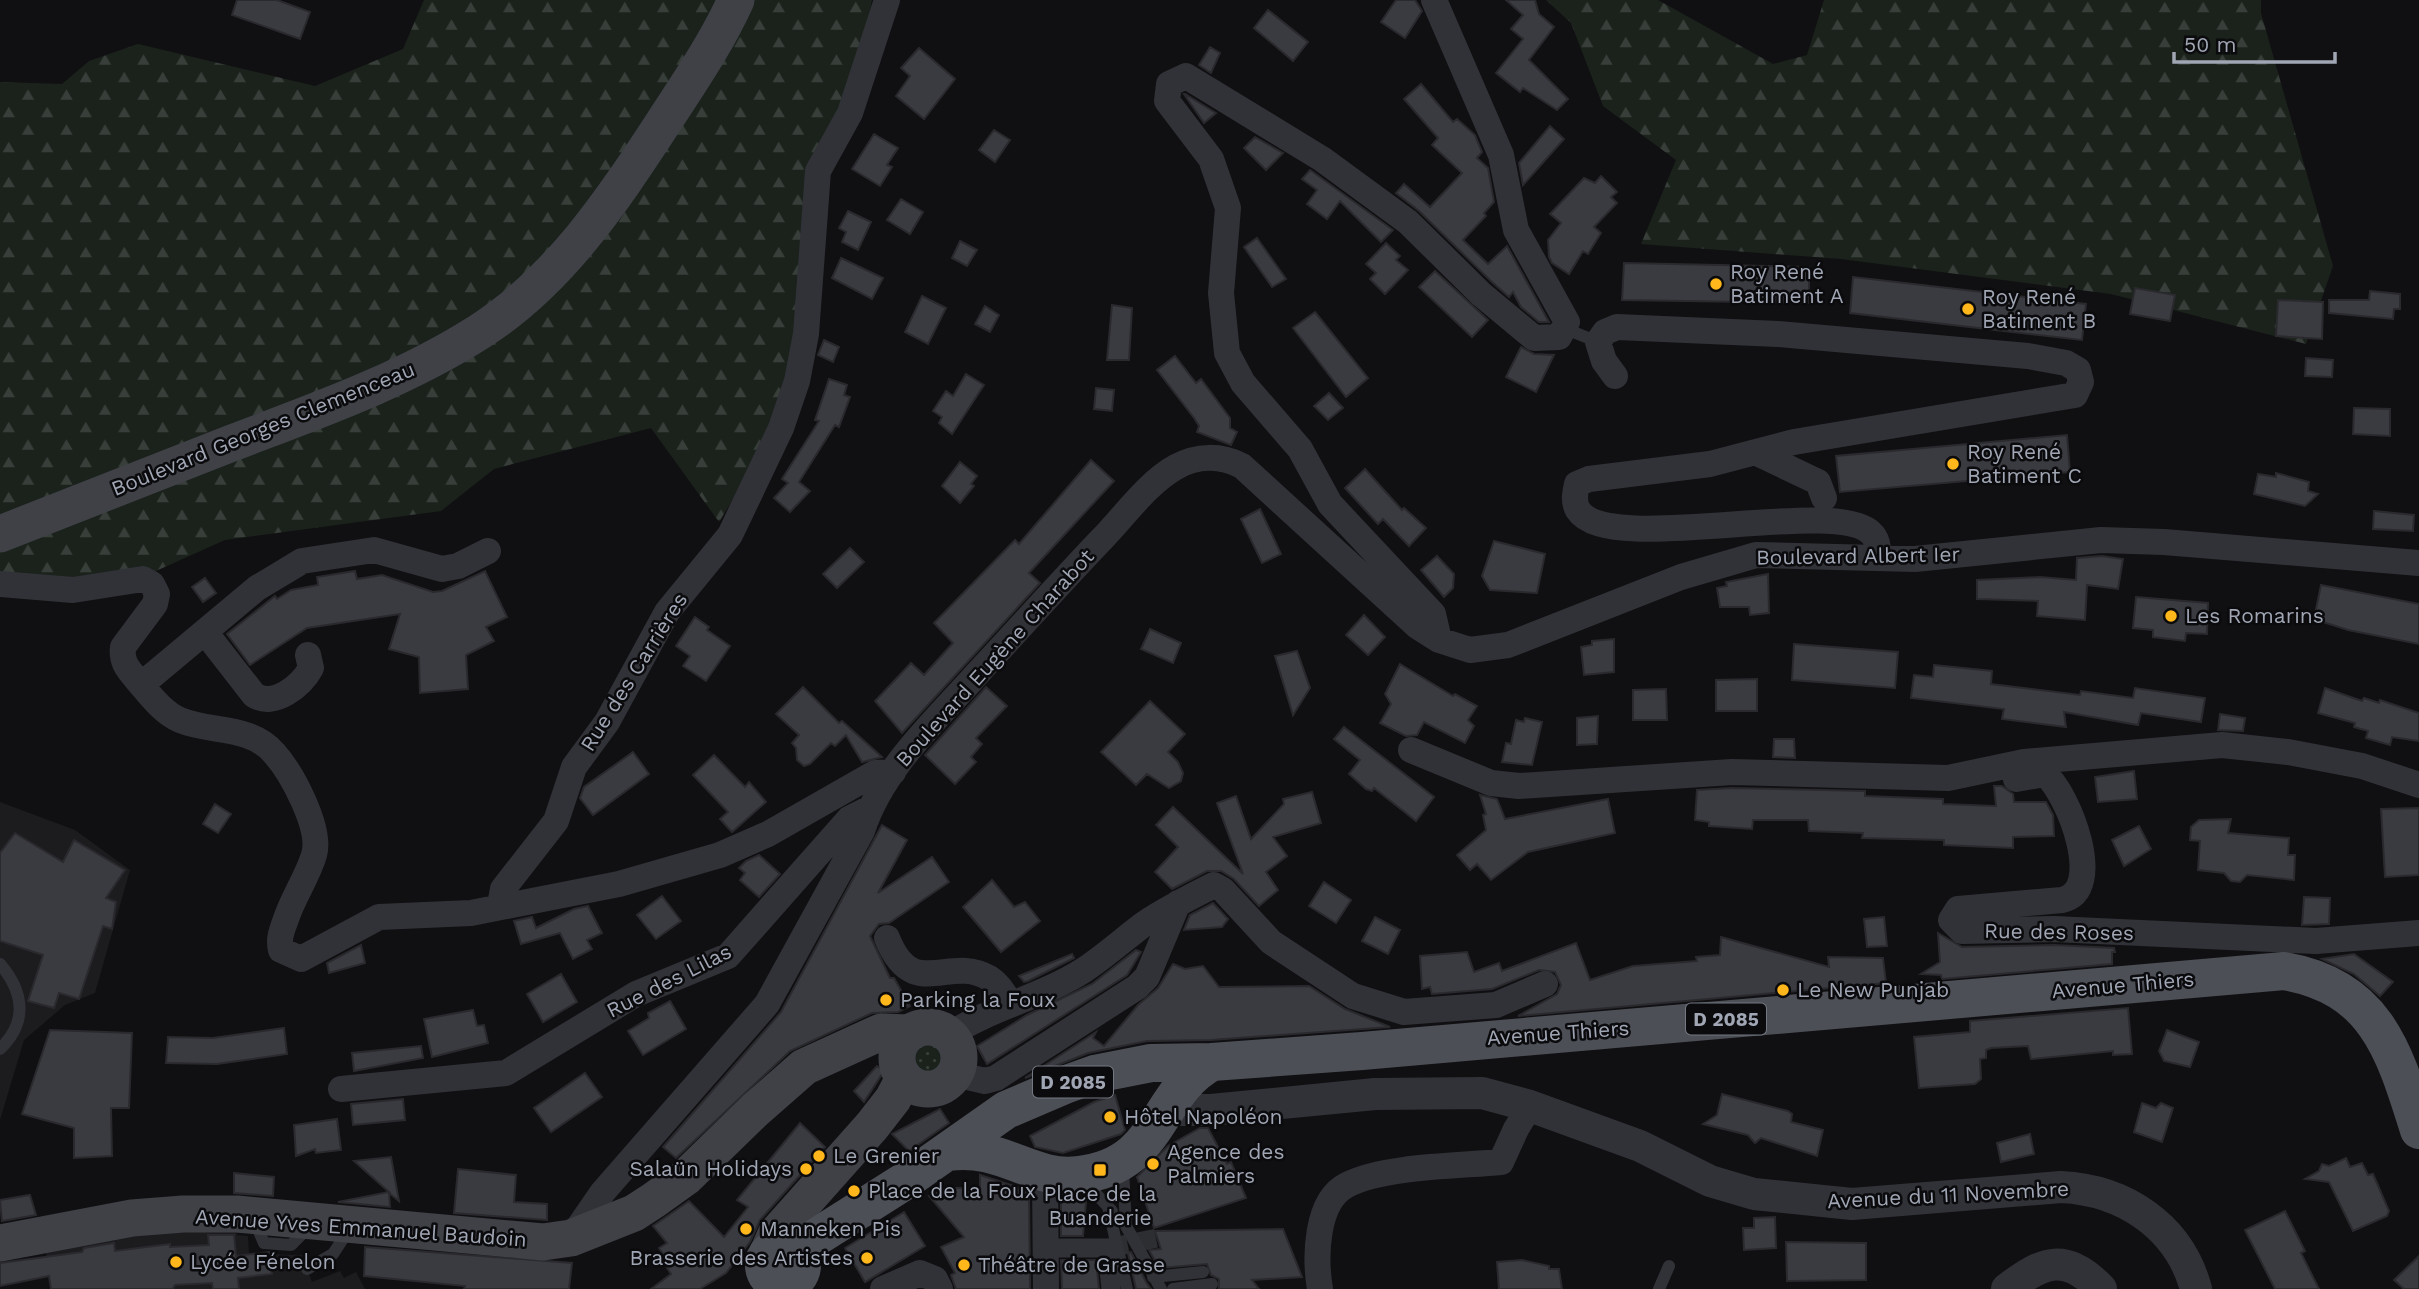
<svg xmlns="http://www.w3.org/2000/svg" width="2419" height="1289" viewBox="0 0 2419 1289" font-family="'Work Sans',sans-serif">
<style>
.built{fill:#1c1c1f}
.grass{fill:url(#grass-dots)}
.forest{fill:url(#forest-firs)}
.building{fill:#3a3b40;stroke:#2a2a2e;stroke-width:2}
.lines{fill:none;stroke-linecap:round;stroke-linejoin:round}
.pedestrian-tunnel{stroke:#2d2e32;stroke-width:19;stroke-dasharray:19 10;stroke-linecap:butt}
.service{stroke:#313237;stroke-width:12}
.pedestrian{stroke:#313237;stroke-width:19}
.minor{stroke:#313237;stroke-width:26}
.tertiary{stroke:#313237;stroke-width:32}
.secondary{stroke:#3f4147;stroke-width:37}
.primary{stroke:#4d4f57;stroke-width:38}
.poi-dot{fill:#ffb71b;stroke:#0b0b0d;stroke-width:2.5}
.labels{text-anchor:middle;stroke-width:5;stroke-linejoin:round;paint-order:stroke}
.shield{fill:#0b0b0d;stroke:#737882;stroke-width:2}
.shield-label{font-size:19px;font-weight:bold;fill:#a0a6b4}
.poi-label{font-size:21px;fill:#a0a6b4;stroke:#0b0b0d;text-anchor:start}
.street-label{font-size:21px;fill:#a0a6b4;stroke:#0b0b0d}
</style>
<defs>
<pattern id="grass-dots" width="8" height="8" patternUnits="userSpaceOnUse" patternTransform="scale(1.75)"><rect width="8" height="8" fill="#1a221b"/><path d="M2 2h.1M6 6h.1" fill="none" stroke="#383f3a" stroke-width="1.8" stroke-linecap="round"/></pattern>
<pattern id="forest-firs" width="22" height="20" patternUnits="userSpaceOnUse" patternTransform="scale(1.75)"><rect width="22" height="20" fill="#1a221b"/><path d="M5 1l3.5 6h-7zM16 11l3.5 6h-7z" fill="#383f3a"/></pattern>
</defs>
<rect width="100%" height="100%" fill="#101012"/>
<path class="built" d="M0,802L75,830L130,870L95,993L65,1005L24,1040L0,1120Z
M235,1226L237,1235L248,1236L249,1254L302,1255L312,1282L340,1271L344,1278L356,1272L365,1289H51L44,1239Z"/>
<path class="grass" d="M909 1059a19 19 0 1 1 38 0a19 19 0 1 1-38 0Z"/>
<path class="forest" d="M424,0H872L863,52L808,175L794,339L777,428L719,522L651,428L494,469L441,511L225,540L129,583L0,575V82L62,84L89,61L138,44L315,86L403,49Z
M1546,0H1658L1773,64L1807,55L1824,0H2261V13L2333,266L2306,344L2111,294L1841,259L1641,244L1676,160L1603,106L1571,23Z"/>
<path class="building" d="M237,0H277L310,12L300,39L232,15Z
M1396,0H1415L1422,11L1405,38L1381,22Z
M1506,0H1535L1539,14L1554,27L1529,60L1568,99L1557,110L1523,88L1520,92L1496,73L1523,39L1511,29L1523,15Z
M1268,10L1308,42L1293,61L1254,28Z
M1210,47L1220,53L1211,73L1199,65Z
M919,48L955,79L924,119L896,96L910,76L901,68Z
M1421,84L1453,122L1457,119L1475,135L1482,152L1477,158L1488,168L1494,202L1484,213L1486,216L1463,240L1488,264L1507,246L1549,322H1539L1521,307L1513,292L1509,297L1492,282L1419,211L1396,193L1404,184L1430,207L1462,173L1432,145L1438,138L1404,99Z
M1184,94H1185L1216,113L1204,123Z
M1550,126L1564,139L1523,185L1519,163Z
M994,130L1010,140L995,162L979,150Z
M874,134L898,148L887,165L892,167L880,186L852,169Z
M1255,137L1283,153L1266,170L1244,148Z
M1310,170L1313,172L1393,230L1381,242L1340,201L1327,219L1307,204L1317,190L1302,179Z
M1601,176L1617,192L1611,197L1617,203L1594,227L1601,233L1588,254L1583,251L1569,274L1552,263L1549,257L1548,240L1561,223L1550,214L1584,178L1595,183Z
M901,199L923,212L910,234L887,220Z
M848,211L871,222L858,250L842,242L846,232L839,228Z
M1257,238L1286,279L1272,287L1244,247Z
M960,241L977,250L967,266L952,258Z
M1386,243L1400,256L1396,260L1408,270L1385,294L1370,279L1376,273L1366,264Z
M841,258L883,278L872,299L832,278Z
M1624,263L1809,267V303L1622,300Z
M1435,271L1488,320L1472,337L1419,287Z
M1853,277L2086,304L2082,340L1850,313Z
M2135,288L2175,295L2170,321L2130,314Z
M2370,291L2400,294V309H2394L2393,319L2329,313V300H2369Z
M922,296L946,308L928,344L905,332Z
M2278,300L2323,302L2322,339L2276,336Z
M1112,305L1132,308L1129,360H1107Z
M985,306L999,315L990,332L975,324Z
M1315,312L1368,378L1346,397L1293,328Z
M824,340L839,347L833,362L818,355Z
M1521,347L1534,354L1554,355L1536,392L1506,377Z
M1175,356L1196,383L1201,379L1230,418V428L1237,432L1231,445L1197,432L1199,426L1194,418L1157,370Z
M2306,358L2333,360L2332,377L2305,376Z
M966,374L984,385L952,434L939,423L942,417L933,411L946,391L953,396Z
M829,379L847,385L844,395L850,397L839,427L835,425L799,482L810,491L790,512L774,498L788,483L782,479L819,421L815,420Z
M1096,388L1114,390L1112,411L1094,409Z
M1329,393L1343,408L1328,420L1314,406Z
M2354,408L2390,409V436L2353,434Z
M2067,435L2070,472L1840,492L1836,456Z
M1091,460L1114,481L1029,573L1040,583L902,733L875,701L911,663L924,675L953,643L934,623L1015,540L1019,544Z
M960,462L977,476L971,484L974,486L960,503L942,486Z
M1365,469L1402,510L1404,508L1426,528L1409,546L1383,519L1378,524L1345,488Z
M2276,473L2309,482L2308,491L2318,494L2305,506L2254,494L2258,474L2276,477Z
M1260,509L1281,554L1262,563L1241,519Z
M2374,511L2414,515L2413,531L2373,529Z
M1494,541L1545,554L1537,593L1490,590L1482,576Z
M850,548L864,562L837,588L823,574Z
M1437,556L1454,574L1453,588L1444,597L1421,570Z
M2102,556L2123,559L2118,589L2087,585L2085,620L2037,616L2038,601L1977,599V580L2040,577L2076,580L2077,558Z
M355,571L357,579L382,575L433,592L442,591L485,571L507,617L486,627L494,641L466,655L468,689L420,693L419,657L389,649L400,614L307,628L250,665L227,634L275,596L277,599L291,590L318,585L317,577Z
M1768,574L1769,613L1750,615L1749,607H1720L1717,588L1727,586L1726,582Z
M205,578L216,593L203,602L192,587Z
M2321,585L2419,604V644L2348,630L2314,619Z
M2136,597L2208,603L2207,634L2186,633L2185,641L2153,637V630L2133,628Z
M1364,615L1385,637L1368,655L1346,635Z
M695,617L709,627L707,630L730,646L706,681L683,666L690,656L676,646Z
M1150,629L1181,643L1173,663L1141,649Z
M1614,639V672L1584,675L1581,647L1592,645V641Z
M1794,644L1898,652L1895,688L1792,680Z
M1297,651L1310,688L1293,715L1275,656Z
M1400,664L1453,696L1455,694L1477,706L1468,720L1474,726L1465,743L1424,722L1417,735L1406,736L1380,723L1391,704L1385,694Z
M1934,665L1992,671L1991,684L2080,695L2081,691L2133,698L2135,688L2205,698L2201,722L2141,713L2138,725L2064,712L2066,727L2002,719L2004,709L1911,698L1914,675L1933,677Z
M1757,679V711H1716V680Z
M803,687L839,723L842,721L882,757L862,762L846,735L835,746L831,743L810,764L804,766L797,760L796,748L792,743L799,735L776,714Z
M986,687L1007,706L976,738L982,744L971,757L976,762L955,784L925,755Z
M2325,688L2362,701L2364,698L2379,703L2380,700L2419,713V741L2392,737L2390,745L2366,738L2368,731L2354,727L2355,723L2318,713Z
M1666,689L1667,720H1633V690Z
M1150,701L1185,734L1168,752L1178,762L1183,773L1181,781L1169,788L1147,774L1136,785L1101,752Z
M2220,714L2245,718L2243,731L2218,730Z
M1598,716L1597,744L1577,745V718Z
M1525,718L1542,722L1532,765L1502,762L1506,743L1511,744L1516,720L1524,722Z
M1344,727L1434,797L1416,821L1374,788L1372,791L1366,789L1349,774L1360,760L1334,739Z
M1774,739H1794L1795,758L1773,757Z
M633,752L649,774L593,815L580,798L584,787Z
M714,755L745,787L749,782L766,802L732,832L720,819L728,812L693,775Z
M2134,771L2137,799L2098,802L2095,777Z
M1994,786H2002L2013,794L2014,802H2046L2053,815L2054,836L2013,837V848L1944,845V840L1862,838L1863,833L1809,831L1808,820H1753L1752,829L1709,826V822L1695,820L1697,790L1732,788L1865,791V796L1943,799V804L1996,806Z
M1312,792L1321,823L1273,837L1287,856L1266,872L1278,890L1259,906L1234,879L1221,871H1207L1172,889L1155,872L1178,847L1156,825L1173,807L1243,874L1217,803L1236,796L1251,839L1284,804L1283,799Z
M1480,795L1497,799L1505,819L1608,799L1615,833L1528,852L1491,880L1477,864L1470,870L1457,855L1486,830L1483,815L1486,814Z
M215,804L231,814L218,833L203,824Z
M2419,808V875L2385,877L2381,809Z
M2231,819L2228,833L2289,838L2288,855H2295L2294,880L2247,875L2240,882L2231,881L2224,873L2198,870L2200,841L2190,840L2191,827L2199,820Z
M882,825L907,840L878,893L932,857L949,882L889,923L879,924L870,936L890,978H894L910,1006L898,1012L872,1013L790,1051L676,1158L663,1147L781,1012Z
M2139,826L2151,849L2124,866L2112,840Z
M15,833L63,862L74,840L125,870L106,898L116,902L112,929L103,926L79,999L59,993L54,1008L28,1001L43,955L0,941V853Z
M759,855L780,874L759,897L740,880L745,873L739,868L746,861Z
M992,880L1014,907L1025,902L1040,921L1001,952L963,907Z
M1324,882L1351,900L1336,923L1309,906Z
M662,896L681,921L656,939L637,915Z
M2304,897L2330,898L2329,924L2302,925Z
M1213,903L1228,919L1222,927L1184,930L1190,915Z
M588,906L602,933L587,940L592,949L573,959L560,933L521,944L514,921L532,917L536,928L574,909Z
M1375,917L1400,930L1388,954L1362,941Z
M1884,917L1887,946L1867,947L1864,919Z
M1938,933L1962,947L2054,945L2114,948L2115,952H2112V964L1942,979L1941,975L1921,974L1940,962Z
M1721,937L1829,967L1828,957L1883,958L1886,983L1518,1016L1557,994L1561,985L1555,972L1539,970L1492,989L1432,994L1430,987L1422,989L1420,956L1467,952L1474,972L1499,963L1502,971L1576,943L1590,980L1633,966L1697,961L1696,957L1720,955Z
M361,945L365,963L329,973L327,963Z
M1136,950L1141,952L1127,975L987,1064L977,1046L1027,1015L1092,984Z
M1072,954L1074,958L1028,981L1024,982L1019,976Z
M2354,954L2393,982L2380,996L2354,974L2322,959Z
M1173,964L1185,969L1203,966L1219,987L1309,986L1345,1009L1390,1027L1211,1040L1147,1041L1088,1053L1025,1078L1096,1032L1093,1038L1104,1046L1138,1005L1158,988Z
M561,974L577,1002L543,1022L527,994Z
M670,1001L686,1029L643,1055L628,1031L649,1018L648,1013Z
M2128,1008L2132,1054L2113,1055V1051L2031,1059L2028,1046L1991,1048L1986,1050V1058L1980,1059L1981,1079L1975,1084L1919,1088L1914,1037L1970,1032V1021Z
M473,1010L477,1026L484,1025L488,1043L432,1057L424,1019Z
M284,1028L287,1054L217,1064L166,1063L168,1037L213,1038Z
M50,1030L132,1033L129,1108H111L112,1156L74,1158V1128L22,1114Z
M2167,1030L2199,1042L2190,1067L2164,1061L2159,1051Z
M421,1046L423,1058L354,1071L352,1053Z
M877,1066L884,1071L864,1102L854,1091Z
M585,1073L602,1097L551,1132L534,1108Z
M1722,1094L1788,1111L1792,1114L1791,1122L1823,1130L1817,1156L1761,1138L1755,1143L1748,1135L1703,1124L1717,1115Z
M1115,1095L1125,1130L1121,1134L1063,1153L1035,1147L1030,1136L1094,1102Z
M403,1099L405,1120L353,1125L351,1104Z
M2142,1103L2156,1108L2161,1103L2173,1108L2162,1142L2134,1132Z
M940,1109L949,1123L909,1151L892,1134Z
M337,1119L341,1150L316,1153L315,1149L296,1156L294,1125Z
M800,1123L825,1147L760,1220L750,1242L726,1273L700,1289H651L671,1274L667,1268L670,1265L659,1248L667,1243L653,1226L689,1201L724,1237L748,1207L737,1200Z
M1200,1128H1208L1227,1164L1231,1162L1246,1198L1154,1228L1137,1177L1168,1146Z
M2030,1134L2034,1154L2001,1162L1997,1143Z
M391,1157L399,1201L389,1193L390,1207L338,1202L389,1192L354,1161Z
M2346,1158L2350,1167L2362,1163L2368,1175L2373,1174L2389,1211L2387,1216L2353,1231L2329,1182L2305,1179L2319,1171L2322,1164L2329,1166Z
M458,1169L516,1175L514,1202L547,1204V1220L454,1213Z
M234,1173L274,1177L273,1196L234,1193Z
M980,1175L1029,1191L1030,1289H956L951,1275L955,1273L941,1247L964,1237L929,1196L950,1188H980Z
M30,1195L36,1215L2,1221L0,1200Z
M1061,1197L1086,1201L1083,1236H1061Z
M2285,1211L2305,1251L2301,1253L2319,1289H2275L2245,1230Z
M904,1212L925,1246L865,1282L845,1248Z
M1775,1217L1776,1248L1744,1250L1743,1228H1754V1218Z
M1283,1229L1302,1277L1252,1280L1259,1289H1219V1279L1211,1275L1207,1264L1159,1268L1149,1250L1161,1249L1155,1231Z
M208,1235H234L236,1256L269,1252L272,1274L238,1278L239,1289H213L212,1283L175,1285L173,1289H51L49,1276L0,1286V1263L82,1252L84,1248L114,1243L115,1251L170,1244V1247L209,1245Z
M1786,1242L1866,1243V1280L1787,1281Z
M365,1247L572,1263L569,1289H464L465,1286L364,1276Z
M1131,1252L1146,1282L1151,1289H1136L1128,1253Z
M2419,1256V1289H2404L2394,1280Z
M1061,1260H1096L1099,1289H1062Z
M1522,1260L1549,1266V1269H1559L1562,1289H1499L1497,1262Z"/>
<g class="lines">
<path class="pedestrian-tunnel" d="M1109,1248L1157,1238"/>
<path class="service" d="M1566,329L1598,342
M0,964C24,992 28,1022 0,1049
M1123,1168L1126,1226L1161,1289
M1084,1181L1112,1211
M1108,1207L1127,1289
M254,1220L264,1243L291,1245L302,1234L306,1223
M307,1269L333,1254L350,1228
M1153,1277L1203,1272
M1173,1289L1212,1284
M1659,1289L1669,1266"/>
<path class="pedestrian" d="M1045,1248H1109
M1107,1249L1111,1289"/>
<path class="minor" d="M1434,0L1501,155L1516,230L1567,322L1559,337L1534,338L1481,294L1408,222L1322,159L1186,76L1169,84L1167,101L1211,159L1228,208L1221,293L1227,353L1243,383L1300,449L1330,504L1433,614L1439,640
M1615,376L1604,361L1598,342L1605,332L1617,327L1778,334L2028,356L2066,363L2078,370L2081,382L2075,395L1794,442L1710,464L1589,479L1577,484C1575,493 1573,502 1578,510C1608,557 1835,496 1871,533C1878,539 1878,549 1879,558
M1757,453L1818,482L1824,498
M0,584L73,590L143,579L152,584L157,594L155,604L123,647C121,662 128,669 137,680C149,694 163,713 180,720C211,733 250,725 274,753C292,773 322,829 314,855C307,878 293,897 286,919C282,930 278,939 281,950L301,959L379,917L471,913L619,884L720,855L768,834L875,773L893,772
M205,632L254,695C274,708 301,686 311,668L308,655
M141,685L257,588L302,561L374,550L442,569L458,566L488,551
M1411,750L1491,783L1519,786L1732,772L1948,778L2024,762L2222,745L2288,752L2362,766L2419,785
M2016,779L2045,774C2069,794 2106,891 2062,900L1958,909L1951,920L1962,931L2054,929L2316,941L2419,933
M500,905L503,889L556,821L574,767L607,722L667,612L730,535L781,428L797,381L806,334L818,171L850,113L887,0
M887,938C913,1003 949,954 989,978C999,984 1004,994 1010,1003
M949,1035C992,1007 1042,997 1084,970C1105,956 1124,939 1144,924C1166,909 1190,897 1214,885L1223,890L1271,942L1353,996L1404,1012L1496,1005L1545,984
M955,1074L985,1081L996,1078L1137,987L1147,977L1178,903
M341,1089L506,1073L636,994L728,956L849,819L869,809
M1045,1174L1046,1289
M571,1238L602,1193L767,1004L862,831C881,770 935,721 977,674C1018,630 1058,585 1100,541C1123,518 1147,483 1176,467C1197,455 1221,455 1242,466L1417,626L1439,640L1470,650L1508,645L1681,577L1756,555L1915,559L2101,540L2164,542L2419,563
M791,1282L797,1289
M883,1289L920,1273L935,1279L940,1289
M1320,1289C1315,1259 1315,1201 1347,1185C1383,1166 1459,1166 1501,1162L1516,1129L1530,1106"/>
<path class="tertiary" d="M1168,1110H1211L1375,1094L1482,1093L1530,1106L1640,1146L1710,1181L1754,1194L1852,1204L2061,1187C2124,1190 2179,1226 2196,1289
M2007,1289C2043,1261 2066,1252 2101,1289"/>
<path class="secondary" d="M0,534C78,504 155,473 232,443C316,411 402,381 479,332C559,281 612,201 663,123C689,83 716,44 736,0
M897 1058a31 31 0 1 1 62 0a31 31 0 1 1-62 0Z
M0,1243L132,1218L183,1214H237L543,1242L571,1238L634,1213L654,1200L686,1177L755,1110L804,1067L881,1032L909,1033
M767,1255L776,1234L872,1126L893,1099L904,1078"/>
<path class="primary" d="M948,1152C1003,1144 1031,1181 1078,1175C1163,1166 1154,1093 1212,1062
M764 1265a19 19 0 1 1 38 0a19 19 0 1 1-38 0Z
M796,1250L905,1181L1006,1110L1067,1084L1095,1074L1151,1063L1212,1062L1362,1051L2284,971C2376,987 2394,1050 2419,1130"/>
</g>
<g class="poi-dot">
<circle cx="1716" cy="284" r="7"/>
<circle cx="1968" cy="309" r="7"/>
<circle cx="1953" cy="464" r="7"/>
<circle cx="2171" cy="616" r="7"/>
<circle cx="1783" cy="990" r="7"/>
<circle cx="886" cy="1000" r="7"/>
<circle cx="1110" cy="1117" r="7"/>
<circle cx="819" cy="1156" r="7"/>
<circle cx="1153" cy="1164" r="7"/>
<circle cx="806" cy="1169" r="7"/>
<rect x="1093" y="1163" width="14" height="14" rx="3.5"/>
<circle cx="854" cy="1191" r="7"/>
<circle cx="746" cy="1229" r="7"/>
<circle cx="867" cy="1258" r="7"/>
<circle cx="176" cy="1262" r="7"/>
<circle cx="964" cy="1265" r="7"/>
</g>
<g class="labels">
<g class="shield">
<rect x="1686" y="1003.5" width="80" height="31" rx="5"/>
<rect x="1033" y="1066.5" width="80" height="31" rx="5"/>
</g>
<g class="shield-label">
<text x="1726" y="1026">D 2085</text>
<text x="1073" y="1089">D 2085</text>
</g>
<g class="poi-label">
<text x="1730" y="279">Roy René<tspan x="1730" dy="24">Batiment A</tspan></text>
<text x="1982" y="304">Roy René<tspan x="1982" dy="24">Batiment B</tspan></text>
<text x="1967" y="459">Roy René<tspan x="1967" dy="24">Batiment C</tspan></text>
<text x="2185" y="623">Les Romarins</text>
<text x="1797" y="997">Le New Punjab</text>
<text x="900" y="1007">Parking la Foux</text>
<text x="1124" y="1124">Hôtel Napoléon</text>
<text x="1167" y="1159">Agence des<tspan x="1167" dy="24">Palmiers</tspan></text>
<text x="833" y="1163">Le Grenier</text>
<text x="792" y="1176" text-anchor="end">Salaün Holidays</text>
<text x="868" y="1198">Place de la Foux</text>
<text x="1100" y="1201" text-anchor="middle">Place de la<tspan x="1100" dy="24">Buanderie</tspan></text>
<text x="760" y="1236">Manneken Pis</text>
<text x="853" y="1265" text-anchor="end">Brasserie des Artistes</text>
<text x="190" y="1269">Lycée Fénelon</text>
<text x="978" y="1272">Théâtre de Grasse</text>
</g>
<g class="street-label">
<text transform="translate(263 429) rotate(-22)" y="7">Boulevard Georges Clemenceau</text>
<text transform="translate(1858 556) rotate(-1)" y="7">Boulevard Albert Ier</text>
<text transform="translate(995 658) rotate(-48)" y="7">Boulevard Eugène Charabot</text>
<text transform="translate(634 672) rotate(-58)" y="7">Rue des Carrières</text>
<text transform="translate(2059 932) rotate(1)" y="7">Rue des Roses</text>
<text transform="translate(669 981) rotate(-27)" y="7">Rue des Lilas</text>
<text transform="translate(2123 985) rotate(-5)" y="7">Avenue Thiers</text>
<text transform="translate(1558 1033) rotate(-4)" y="7">Avenue Thiers</text>
<text transform="translate(1948 1195) rotate(-3)" y="7">Avenue du 11 Novembre</text>
<text transform="translate(361 1228) rotate(4)" y="7">Avenue Yves Emmanuel Baudoin</text>
</g>
</g>
<path d="M2174 52v10h161v-10" fill="none" stroke="#a0a6b4" stroke-width="3.5"/>
<text x="2184" y="52" font-size="21" fill="#a0a6b4" stroke="#0b0b0d" stroke-width="5" paint-order="stroke">50 m</text>
</svg>
